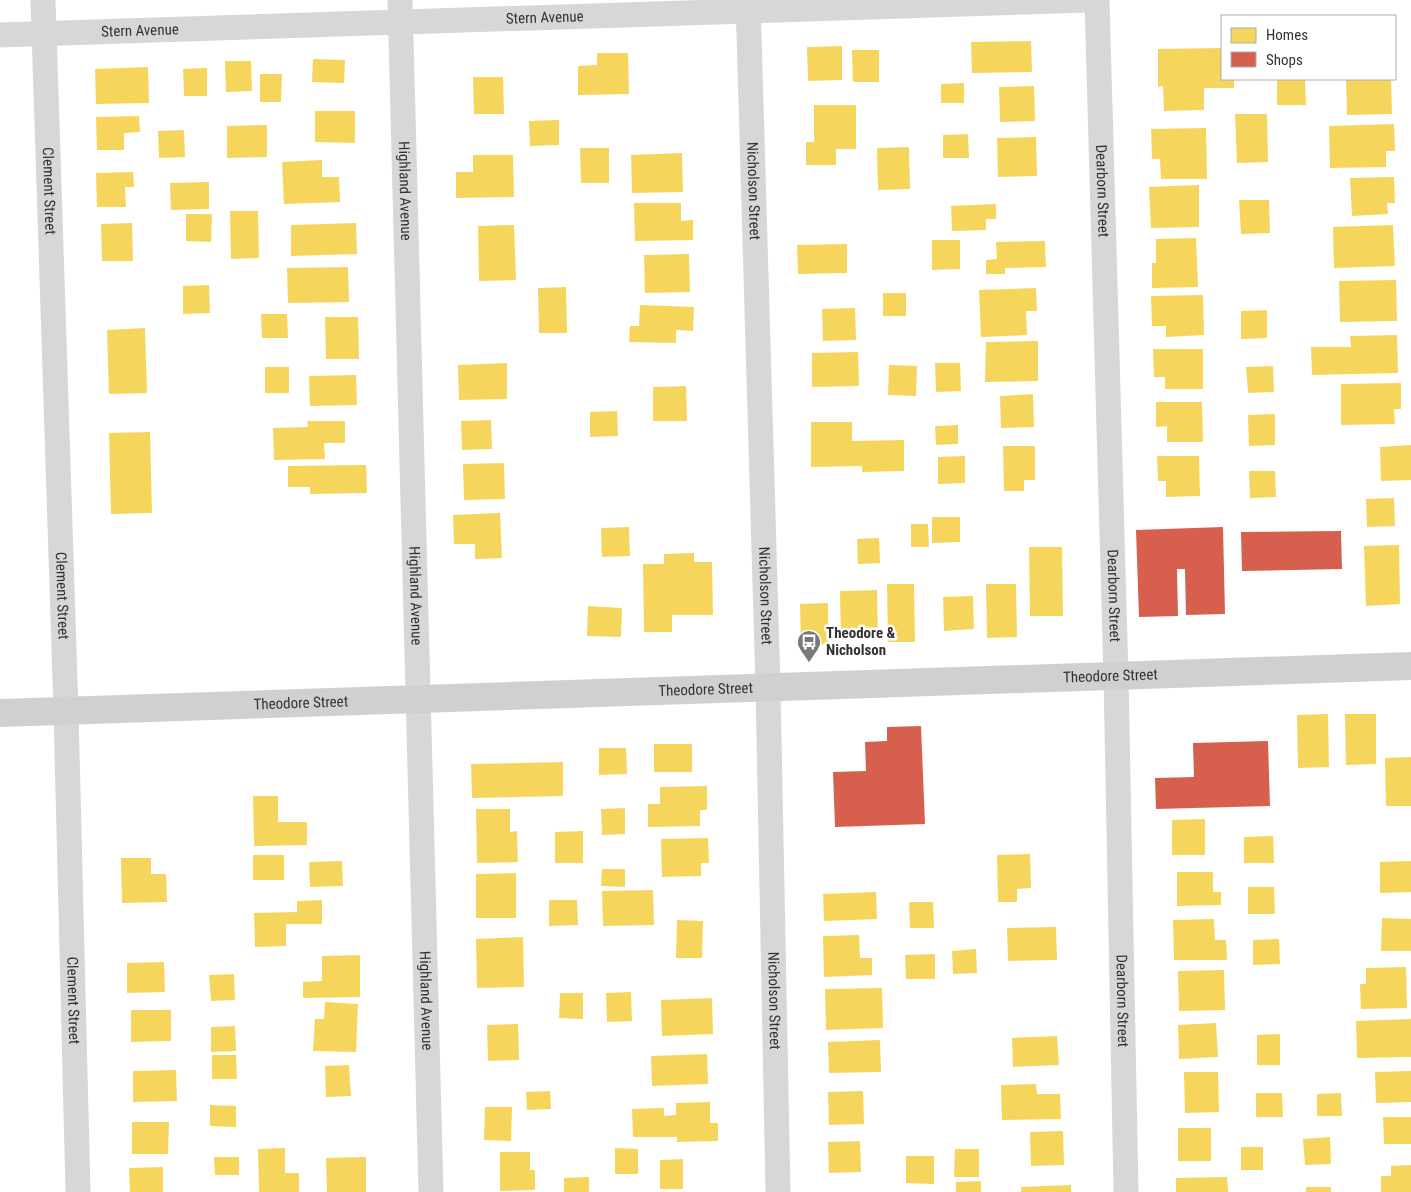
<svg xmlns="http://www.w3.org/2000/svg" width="1411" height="1192" viewBox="0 0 1411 1192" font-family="'Roboto Condensed',sans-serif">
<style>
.homes{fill:#f6d55c}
.shops{fill:#d6604d}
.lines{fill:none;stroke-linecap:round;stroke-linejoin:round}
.minor{stroke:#d7d7d7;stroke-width:25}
.secondary{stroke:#d0d0d0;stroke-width:28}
.labels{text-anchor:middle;stroke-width:5;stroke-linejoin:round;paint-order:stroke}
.street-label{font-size:15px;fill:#333;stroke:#fff}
.poi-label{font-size:15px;font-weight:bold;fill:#333;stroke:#fff;text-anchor:start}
</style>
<rect width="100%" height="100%" fill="#fff"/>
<path class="homes" d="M1031,41L1032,72L972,73L971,42Z
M842,46V80L808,81L807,47Z
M1222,48V79H1234V88H1204V110L1164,111L1163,86L1158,87V49Z
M852,50H879V82H853Z
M597,53H628L629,94L578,95V66L597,65Z
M313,59L345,60L344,83L312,82Z
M225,61H251L252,91L226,92Z
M148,67L149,103L96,104L95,69Z
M207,68V96H184L183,69Z
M260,74H282L281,102H260Z
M473,77H503L504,114H474Z
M1277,79H1305L1306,105H1277Z
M1346,79H1391L1392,114L1347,115Z
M964,83V103H941V84Z
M1034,86L1035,121L1000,122L999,87Z
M814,105H856V149H836V165H806V142H814Z
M315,111H355V143L315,142Z
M1235,114H1267L1268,162L1237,163Z
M139,116L140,132L124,133V150H97L96,117Z
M559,120V145L530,146L529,121Z
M1394,124L1395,151H1386V167L1330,168L1329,126Z
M267,125V157L227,158V126Z
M1206,128L1207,179H1161L1160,159H1152L1151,129Z
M184,130L185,157L159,158L158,131Z
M968,134L969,158H943V135Z
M1036,137L1037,176L998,177L997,138Z
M909,147L910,189L878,190L877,148Z
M580,148H609V183H581Z
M682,153L683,192L632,193L631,155Z
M473,155H513L514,197L456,198V172H473Z
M322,160V177H339L340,202L284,204L282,162Z
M133,172L134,187H125L126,207H97L96,173Z
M1394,177L1395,203H1387L1388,214L1352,216L1350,178Z
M209,182V209L171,210L170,183Z
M1199,185V227L1151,228L1149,187Z
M1239,200H1269L1270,233L1241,234Z
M634,203H681V221L693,220V240L635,241Z
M996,204V219H986V230L952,231L951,206Z
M230,211H258L259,258L231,259Z
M186,214H212L211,242L186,241Z
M132,223L133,261H102L101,224Z
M356,223L357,254L291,256V225Z
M514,225L516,280L479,281L478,226Z
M1393,225L1395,266L1334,268L1333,227Z
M1196,238L1198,287L1152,288V263H1156V239Z
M932,240H960V269L932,270Z
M1045,241L1046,267L1005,268V274H986V260L997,259L996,242Z
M847,244V273L798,274L797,245Z
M689,254L690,292L645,293L644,255Z
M348,267L349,302L288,303L287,268Z
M1396,280L1397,321L1340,322L1339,281Z
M209,285L210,313L183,314V286Z
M566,287L567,333H539L538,288Z
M1036,288L1037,311H1026L1027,335L981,337L979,290Z
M883,293H906V316H883Z
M1203,295L1204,335L1166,337V326H1152L1151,296Z
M640,305L694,307L693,331L676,330V343L629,342L630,326H639Z
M855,308L856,340L823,341L822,309Z
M1267,310V338L1241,339V311Z
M261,314H287L288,338H262Z
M325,317H358L359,359H326Z
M145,328L147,393L109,394L107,330Z
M1397,335L1398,373L1312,375L1311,347H1351L1350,336Z
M1038,341V381L985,382L986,342Z
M1153,349H1203V389H1165V377H1154Z
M858,352L859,386L812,387V353Z
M507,363V399L459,400L458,365Z
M935,363H960L961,391L936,392Z
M889,365L917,366L916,396L888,395Z
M1273,366L1274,392L1248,393L1246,367Z
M265,367H289V393H265Z
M356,375L357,405L310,406L309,376Z
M1401,383V409H1394L1395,424L1341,425V384Z
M686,386L687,421H653V387Z
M1033,394L1034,427L1001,428L1000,396Z
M1156,402H1202L1203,442H1167V426L1156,427Z
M617,411L618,436L590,437V412Z
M1275,414V445L1249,446L1248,415Z
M491,420L492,449L462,450L461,421Z
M307,421H345V443H324L325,459L274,460L273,428L308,427Z
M811,422H852V441L904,440V471L862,472V466L811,467Z
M958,425V444L936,445L935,426Z
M150,432L152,513L111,514L109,433Z
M1411,445V480L1381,481L1380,447Z
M1003,446H1035V480H1024V491H1004Z
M965,456V483L938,484V457Z
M1157,456H1199L1200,496L1166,497V481H1158Z
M504,463L505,499L464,500L463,464Z
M366,465L367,493L310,494V487H288V466Z
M1249,471H1275L1276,497L1250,498Z
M1394,498L1395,526L1367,527L1366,499Z
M500,513L502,558L475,559V544H454L453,515Z
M932,517H960V542L932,543Z
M911,524H928L929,547H911Z
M629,527L630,556L602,557L601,528Z
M879,538L880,563L858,564L857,539Z
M1399,545L1400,604L1366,606L1364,546Z
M1029,547H1062L1063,616H1030Z
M694,553V562H712L713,615H672V632H644L643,564H664V554Z
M887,584H914L915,642H888Z
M986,584H1016L1017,637L987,638Z
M877,590L878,638L841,639L840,591Z
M973,596L974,629L944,631L943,597Z
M828,603V644L801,645L800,604Z
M588,606L622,608L621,637L587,636Z
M1328,714L1329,767L1298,768L1297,715Z
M1345,714H1376V764L1346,765Z
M654,744H692V772H654Z
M599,748H626L627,774L599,775Z
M1411,757V806H1386L1385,758Z
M563,762V796L472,798L471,764Z
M707,786V810H700V826L648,827V804H660V787Z
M253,796H278V822H307V845L254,846Z
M625,808V834L602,835L601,809Z
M476,809H510V832L517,831L518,862L477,863Z
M1205,819V855H1172V820Z
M583,831V863H555V832Z
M1273,836L1274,863H1244V837Z
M708,838L709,863H701V876L662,877L661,839Z
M1030,854L1031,888L1017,889V902H998L997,855Z
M253,855H284V880H253Z
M121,858H151V874H166L167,902L122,903Z
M342,861L343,886L310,887L309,862Z
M1411,861V892L1380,893V862Z
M602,869H625V887L601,886Z
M1177,872H1213V892H1221V905L1177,906Z
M516,873V918H476V874Z
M1248,887H1274L1275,914H1248Z
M653,890L654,925L603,926L602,891Z
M876,892L877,919L824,921L823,894Z
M322,900V924H286V946L255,947L254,913L297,912V901Z
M549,900H577L578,925L549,926Z
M909,902H933L934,928H910Z
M1382,918L1411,919V951H1381Z
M1214,919L1215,940H1226L1227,960H1174L1173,920Z
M677,920L703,921L702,958H676Z
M1056,927L1057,960L1008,961L1007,928Z
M859,935L860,958H872V975L824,977L823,936Z
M523,937L524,987L477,988L476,939Z
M1279,939L1280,964L1253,965V940Z
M976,949L977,973L953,974L952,951Z
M935,954V979H906L905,955Z
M360,955V997L303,998V982L322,981V956Z
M164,962L165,992L127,993V963Z
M1406,967L1407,1008L1361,1009L1360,984H1366V968Z
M1224,970L1225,1010L1179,1011L1178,971Z
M234,974L235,1000L211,1001L209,975Z
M882,988L883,1028L826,1030L825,989Z
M631,992L632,1021L607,1022L606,993Z
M560,993H583V1019L559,1018Z
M712,998L713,1034L662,1036L661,1000Z
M325,1002L358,1004L356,1052L313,1051L315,1019H324Z
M131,1010H171V1041L131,1042Z
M1411,1019V1057L1357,1058L1356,1021Z
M1216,1023L1218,1057L1179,1059L1178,1025Z
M518,1024L519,1060L488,1061L487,1025Z
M235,1026L236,1051L211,1052V1027Z
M1280,1034V1065H1257V1035Z
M1057,1036L1059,1065L1013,1067L1012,1038Z
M880,1040L881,1072L829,1073L828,1042Z
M707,1054L708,1084L652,1086L651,1056Z
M212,1055H236L237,1079H212Z
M349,1065L351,1096L326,1097L325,1066Z
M176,1070L177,1101L133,1102V1071Z
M1411,1071V1102L1376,1103L1375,1072Z
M1184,1072H1218L1219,1112L1185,1113Z
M1036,1084L1037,1094H1060L1061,1119L1002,1120L1001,1085Z
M550,1091L551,1109L527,1110L526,1092Z
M863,1091L864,1124L829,1125L828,1092Z
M1256,1093H1282L1283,1117H1256Z
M1341,1093L1342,1116H1317V1094Z
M710,1102V1123H718V1141L677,1142V1137H633L632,1109L664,1108V1116L676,1115V1103Z
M210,1105L236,1106V1127L210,1126Z
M485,1107H512L511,1141L484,1140Z
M1383,1117H1411V1144H1384Z
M132,1122H169L168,1154H132Z
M1178,1128H1211V1161H1178Z
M1063,1131L1064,1165L1031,1166L1030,1132Z
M1330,1137L1331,1164L1305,1165L1303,1139Z
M860,1141L861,1172L829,1173L828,1142Z
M1241,1147H1263V1170H1241Z
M285,1148V1173H299V1192H259L258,1149Z
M615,1148L638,1149V1174H615Z
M955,1149H979V1177H954Z
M500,1152H530V1170H535V1190L500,1191Z
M906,1156H934V1184L906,1183Z
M214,1157H239V1175H215Z
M366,1157V1192H327L326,1158Z
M683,1159V1189H660V1160Z
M1411,1165V1192H1381V1176H1391V1166Z
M163,1167V1192H130L129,1168Z
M589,1177V1192H564V1178Z
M1227,1177L1228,1192H1176V1178Z
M981,1181V1192H956V1182Z
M1071,1185V1192H1021V1187Z
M1306,1187H1331V1192H1306Z"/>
<path class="shops" d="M1223,527L1225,614L1186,615L1185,569H1177L1178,616L1139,617L1136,530Z
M1341,531L1342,569L1242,571L1241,532Z
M921,726L925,824L835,827L833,772L866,771L865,742L887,741V727Z
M1268,741L1270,806L1156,809L1155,778L1194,777L1193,743Z"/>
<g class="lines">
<g class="minor">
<path id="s1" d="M43,0L66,711L78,1192"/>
<path id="s2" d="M400,0L431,1192"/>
<path id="s3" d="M748,0L768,687L778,1192"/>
<path id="s4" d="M1097,0L1116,676L1126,1192"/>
<path id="s5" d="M0,35L1089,0"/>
</g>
<path class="secondary" id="s6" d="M0,713L1411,666"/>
</g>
<defs>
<g id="bus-pin" transform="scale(1.25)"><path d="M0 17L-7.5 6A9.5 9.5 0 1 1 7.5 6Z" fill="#7a7a7a" stroke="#fff"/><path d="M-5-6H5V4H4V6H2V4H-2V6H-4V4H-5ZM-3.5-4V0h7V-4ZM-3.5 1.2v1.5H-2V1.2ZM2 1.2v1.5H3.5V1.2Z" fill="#fff"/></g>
</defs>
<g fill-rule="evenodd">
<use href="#bus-pin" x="809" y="642"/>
</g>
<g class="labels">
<g class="street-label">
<text dy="5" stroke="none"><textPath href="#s5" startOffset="545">Stern Avenue</textPath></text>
<text dy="5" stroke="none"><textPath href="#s5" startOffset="140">Stern Avenue</textPath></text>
<text dy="5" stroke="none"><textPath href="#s1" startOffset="191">Clement Street</textPath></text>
<text dy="5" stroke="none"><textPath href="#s2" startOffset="191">Highland Avenue</textPath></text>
<text dy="5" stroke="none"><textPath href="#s3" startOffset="191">Nicholson Street</textPath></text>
<text dy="5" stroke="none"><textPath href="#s4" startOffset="191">Dearborn Street</textPath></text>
<text dy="5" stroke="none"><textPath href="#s1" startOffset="596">Clement Street</textPath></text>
<text dy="5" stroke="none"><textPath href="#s2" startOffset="596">Highland Avenue</textPath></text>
<text dy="5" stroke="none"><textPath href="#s3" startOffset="596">Nicholson Street</textPath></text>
<text dy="5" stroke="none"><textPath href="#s4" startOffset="596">Dearborn Street</textPath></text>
<text dy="5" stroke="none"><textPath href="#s6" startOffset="1111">Theodore Street</textPath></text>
<text dy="5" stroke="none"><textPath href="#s6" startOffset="706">Theodore Street</textPath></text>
<text dy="5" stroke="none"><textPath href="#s6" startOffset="301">Theodore Street</textPath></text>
<text dy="5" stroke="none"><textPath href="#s1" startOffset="1001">Clement Street</textPath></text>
<text dy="5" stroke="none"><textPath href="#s2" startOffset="1001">Highland Avenue</textPath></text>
<text dy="5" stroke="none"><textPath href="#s3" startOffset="1001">Nicholson Street</textPath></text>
<text dy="5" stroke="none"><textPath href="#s4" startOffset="1001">Dearborn Street</textPath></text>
</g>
<g class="poi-label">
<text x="826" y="638">Theodore &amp;<tspan x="826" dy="17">Nicholson</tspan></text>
</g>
</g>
<rect x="1221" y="15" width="175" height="65" fill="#ffffff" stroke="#adadad"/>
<rect x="1231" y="28" width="25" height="15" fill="#f6d55c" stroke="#adadad"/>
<text x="1266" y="40" font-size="15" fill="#333333">Homes</text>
<rect x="1231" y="52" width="25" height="15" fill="#d6604d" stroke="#adadad"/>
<text x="1266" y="65" font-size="15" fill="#333333">Shops</text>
</svg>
